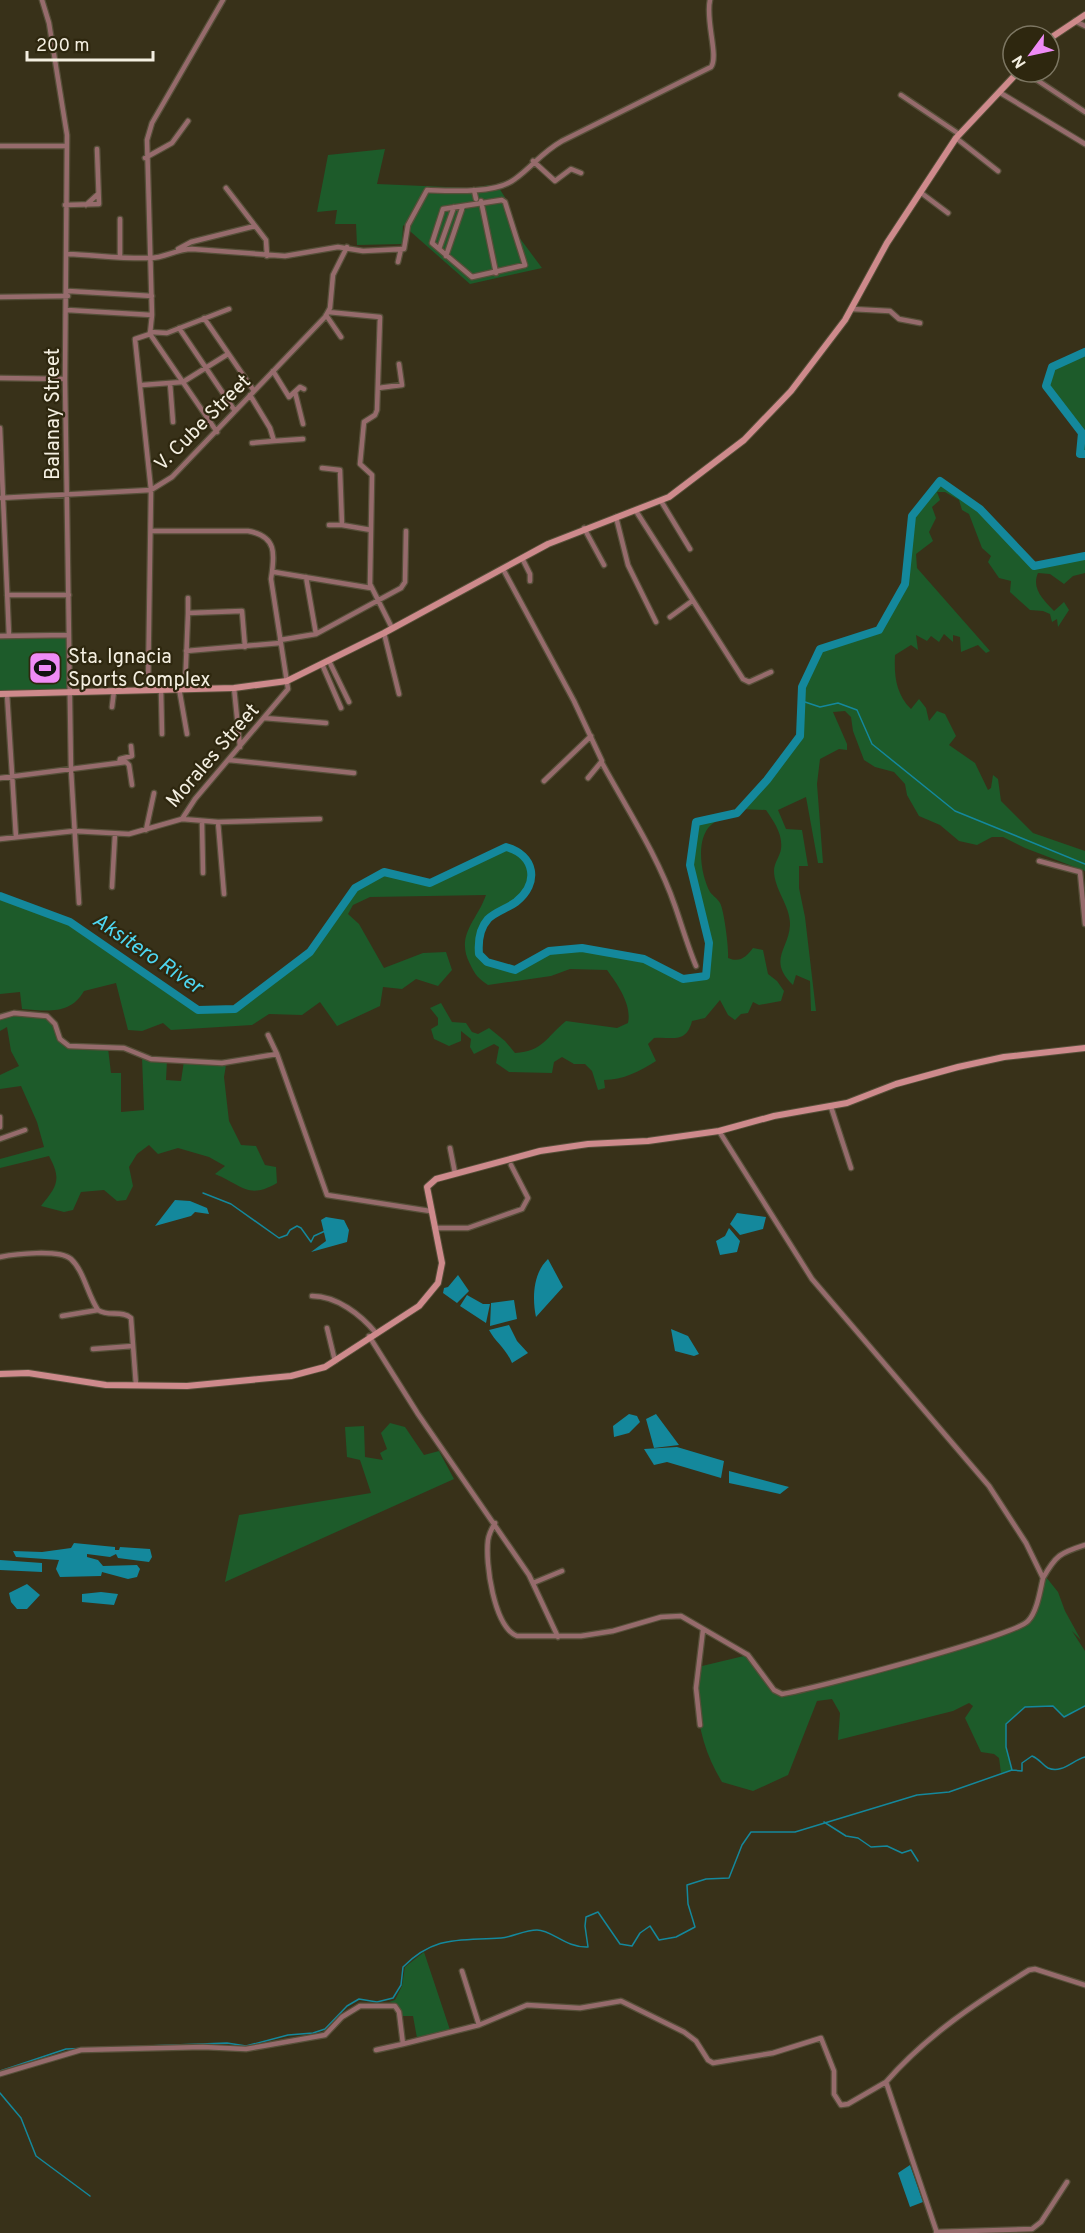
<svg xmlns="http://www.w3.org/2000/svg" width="1085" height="2233" viewBox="0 0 1085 2233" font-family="Overpass,sans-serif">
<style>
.green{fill:#1d5b2a}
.water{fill:#14889c}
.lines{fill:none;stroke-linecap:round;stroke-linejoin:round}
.stream{stroke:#14889c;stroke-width:1.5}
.river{stroke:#14889c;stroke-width:8}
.street-casing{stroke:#564f39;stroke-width:7}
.secondary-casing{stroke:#564f39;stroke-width:8}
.street{stroke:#966b6c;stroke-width:4.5}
.secondary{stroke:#ce8a8c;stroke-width:6}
.labels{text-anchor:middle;stroke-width:4.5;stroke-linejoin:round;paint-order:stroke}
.street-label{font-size:20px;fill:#f4efe1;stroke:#2e270f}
.poi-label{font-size:20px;fill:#f4efe1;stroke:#2e270f;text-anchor:start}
.water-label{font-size:21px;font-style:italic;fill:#4ed7f2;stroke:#2e270f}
</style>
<rect width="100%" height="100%" fill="#383119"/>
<path class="green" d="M385,149L377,184L470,188L490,185V190L499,188L508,202L516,233L542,268L470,284L403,225L402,244L357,245L356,224H335L337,210L317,212L328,155Z
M1085,352V454H1080L1082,436L1046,386L1052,367Z
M940,481L980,509L1034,565L1085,556V573L1073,576L1064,584L1050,574L1038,573C1031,589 1044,600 1054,611L1064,602L1069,610L1058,627L1057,619L1052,622L1050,614L1043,611L1030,610L1010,592L1011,581L999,578L988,562L991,556L982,548L969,514L962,510L959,500L945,492H937L940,500L932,507L936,518L929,532L933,541L916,554L917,568L990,651L986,653L978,645L961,652L960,637L953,635V642L944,634L939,642L931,636L927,641L916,635L918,650L911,645L895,655C894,676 896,694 911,709L919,699L926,708L929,721L937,711L945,714L956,736L949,745L975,763L988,790L991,788L993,775L998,779L1001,801L1033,833L1085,851V871L1025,848L1003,837H992L977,845L959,841L940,825L919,816L907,795L905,784L894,772L875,767L864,760L853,731L851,717L845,711L833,712L847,744V750L839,749L820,759L817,784L823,863H818L806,797L778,810L786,829L802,830L808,866H799V888L805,917L816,1011H811L810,981L796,975L793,985C767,960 789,949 790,925C791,907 774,889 774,871C774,863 780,856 781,849C783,834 774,822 766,810L740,809L800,736L802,687L820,649L879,630L905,584L912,516Z
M0,636H69V693L0,694Z
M737,813C729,816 717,819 711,825C695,839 701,876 710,892C713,896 718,899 720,903C724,910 729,949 728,958C740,963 746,957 753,948L763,950L768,974L777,981L784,991L781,1001L759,1005L753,1002L748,1013L741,1014L735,1020L728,1015L720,1000L705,1018L692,1021C686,1045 671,1036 654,1038L648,1044L656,1061C640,1071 623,1080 604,1080L605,1088L598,1090L592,1071L585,1064H574L562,1057L554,1062L552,1073L509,1072L496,1063L499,1047L494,1044L474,1054L470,1047L471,1039L461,1031V1041L449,1046L434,1039L431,1029L438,1025V1018L430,1008L441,1003L452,1022L466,1023L472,1032L478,1034L489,1028L505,1041L515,1053C544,1051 546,1037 566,1021L617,1028L628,1023C632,1005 618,985 607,970L570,969L551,976L488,985C479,979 475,975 470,964C455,935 477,921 486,895L370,897L353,905L348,914L359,924L384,968L423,953L446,952L452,970L438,986L416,979L402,989L383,987L380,1006L337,1026L320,1002L302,1015L269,1014L252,1025L171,1030L163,1023L142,1031L128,1030L116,983L84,991C70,1015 48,1011 22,1009L20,992L0,994V900L12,902L67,924L197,1012L234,1013L311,955L355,888L384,872L430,883L506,847C535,855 540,883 516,902C508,908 495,912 488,919C479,929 478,942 479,954L487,962L515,970L549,951L582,948L644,959L683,979L706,976L709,943L690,865L696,822Z
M5,1014L51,1018L64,1044L108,1048L111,1073H121V1112L144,1110L142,1057L167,1060L166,1080L181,1081L184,1061L229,1063L226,1065L224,1077L229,1121L241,1145L256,1146L265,1165L276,1167L277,1183C248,1200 242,1185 215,1174L225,1166L209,1157L178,1148L158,1154L149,1145L137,1154L129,1167L133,1186L126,1200L117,1201L104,1190L81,1192L73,1210L64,1212L41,1206C57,1186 62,1180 49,1156L0,1168V1159L44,1147L37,1122L21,1086L0,1089V1075L19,1066L11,1051L7,1027L0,1031V1017Z
M390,1423L405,1427L424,1455L439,1451L454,1479L225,1582L239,1515L371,1493L360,1460L347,1457L345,1427L364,1426L365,1457L383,1460L380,1453L387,1449L381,1433Z
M1046,1577L1058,1592L1065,1611L1081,1640L1072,1631L1085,1651V1706L1064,1717L1053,1706L1025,1707L1006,1724V1747L1012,1770L1001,1773L999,1758L994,1754L981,1752L965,1718L973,1706L969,1703L953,1711L838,1740L840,1713L832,1699L817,1701L788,1775L753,1791L722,1782C701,1748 691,1705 702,1666L748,1655L774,1690L788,1693L875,1671L1021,1626L1031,1616L1043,1578Z
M424,1952L450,2030L417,2038L413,2016H402L397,2004L389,2002L395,2000L402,1986L405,1967Z"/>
<path class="water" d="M175,1200L190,1201L207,1208L209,1214L195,1212L191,1216L155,1226Z
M737,1213L766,1217L763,1229L740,1235L730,1224Z
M326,1217L344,1220L349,1230L347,1242L311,1252L326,1241L321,1220Z
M729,1228L740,1241L737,1252L720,1255L716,1241L725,1236Z
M548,1259L563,1287L536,1317C532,1298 533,1273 548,1259Z
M458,1275L469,1291L457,1303L443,1293L444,1288L448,1287Z
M467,1295L483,1304H490L486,1323L460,1306Z
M514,1300L517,1319L490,1326L491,1303Z
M509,1325L517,1341L528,1353L512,1363C505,1347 496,1343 489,1330Z
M671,1329L688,1336L699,1354L694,1356L675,1351Z
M629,1414L637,1416L640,1422L629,1433L614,1437L613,1426Z
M656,1414L679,1445L654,1448L646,1419Z
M677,1447L724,1461L721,1478L667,1462L654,1465L644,1449Z
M729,1471L789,1487L780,1494L729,1483Z
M74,1543L115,1547V1550H119L120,1547L150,1549L152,1557L149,1562L118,1558L116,1554L110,1557L87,1554V1557L98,1560L103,1566L137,1565L140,1569L137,1577L128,1579L102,1572L101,1576L60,1577L56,1569L59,1560L16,1557L13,1551L42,1552L71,1548Z
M0,1560L42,1563V1572L0,1570Z
M27,1584L40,1595L27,1609H17L11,1602L9,1593Z
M101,1592L118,1594L114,1605L82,1602V1594Z
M910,2165L923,2202L910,2207L898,2173Z"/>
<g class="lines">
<path class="stream" d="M802,701L820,707L838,703L857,710L872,744L955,811L1085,864
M203,1193L231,1204L279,1238L287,1235L290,1230L297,1226L301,1228L311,1242L314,1236L325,1231
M1012,1770L1022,1771V1763L1032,1756C1040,1759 1042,1765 1048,1768C1062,1774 1073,1760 1085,1757
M824,1822L846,1836L858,1838L871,1847L887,1846L902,1853L911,1850L918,1861
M0,2071L66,2049L227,2043L246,2046L288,2035L313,2033L325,2029L347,2006L359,1999L377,2002L393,1998L401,1985L403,1967C435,1935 459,1941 501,1938C512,1937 525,1930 537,1930C552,1930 566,1948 588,1947L585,1926L586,1917L598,1912L620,1944L632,1946L640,1933L650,1926L659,1940L676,1937L695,1927L688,1904L687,1885L706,1879L729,1878L742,1845L751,1832H795L917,1795L949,1792L1012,1770L1006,1747V1724L1025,1707L1053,1706L1064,1717L1085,1706
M0,2093L21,2118L36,2156L90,2196"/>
<path class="river" d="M1085,352L1052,367L1046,386L1082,433L1080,454H1085
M0,896L70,922L198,1010L235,1009L310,952L355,888L384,872L430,883L506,847C535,855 540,883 516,902C508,908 495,912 488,919C479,929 478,942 479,954L487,962L515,970L549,951L582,948L644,959L683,979L706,976L709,943L690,865L696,822L737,813L767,780L800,736L802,687L820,649L879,630L905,584L912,516L940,481L980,509L1034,566L1085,556"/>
<g class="street-casing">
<path id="street" d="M42,0L49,23L67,135L65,379L71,770L79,903
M1075,21L1085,26
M1025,72L1085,112
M999,92L1085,144
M901,95L959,134
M956,138L998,171
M0,146H66
M145,158L172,143L188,121
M533,161L555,181L571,169L581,173
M226,188L266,240L267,256
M474,190L476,199
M920,192L948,213
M502,200L505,202L525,265L472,277L432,243L443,209Z
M481,201L496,273
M65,205L99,204L97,149
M86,205L98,194
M120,219V256
M178,249L191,242L255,226
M439,249L454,207
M68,254C95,255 123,259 150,258C165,258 176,249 192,249L285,256L338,247L363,251L404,249L408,225L427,190C450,191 496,194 515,179C533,166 541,153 562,141L711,67C719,56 705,20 710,0
M446,256L463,206
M398,262L401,249
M68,291L152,296
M0,297L68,296
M852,309L890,311L899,319L920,323
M67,310L152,315L147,140L152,123L223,0
M328,312L380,317L377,410L375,415L364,422L360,464L372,475L370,584L392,628
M152,315L150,334L217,432
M326,315L341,337
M204,318L254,391
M179,328L235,411
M150,332L167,333L229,309
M273,371L289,397L300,387L304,389
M0,378L65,379
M170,383L173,422
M142,385L183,382L228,354
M378,388L402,385L399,364
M295,392L303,424
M250,395L270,428L274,441L303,439
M0,428L9,636
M252,443L274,441
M322,468L340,470L342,525H329
M0,498L151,490L172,477L325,317L330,308L333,275L347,247
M661,501L690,549
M636,511L743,679L749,682L771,672
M616,517L628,565L656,622
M342,525L371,530
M584,528L604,565
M522,558L530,574V581
M503,569L574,701L602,761L588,778
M274,572L371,588
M306,577L316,634
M7,595H69
M188,598V613L242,611L245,647
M670,617L692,601
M384,633L399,694
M0,636L69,635
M280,640L316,634L401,588L405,582L406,531
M186,651L280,643
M329,661L349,702
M322,664L341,708
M179,688L187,734
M185,688L188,613
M234,688L240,747
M161,689L162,734
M148,690L151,490L135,339L150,334
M7,694L16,837
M112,707L114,691
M264,718L326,723
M229,760L354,773
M119,763L120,759L132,756L131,746
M602,763C627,809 658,856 675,906C682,926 688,947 696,966
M0,778L126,762L129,765L132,785
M544,781L591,736
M182,819L218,822L224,894
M202,822L203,873
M218,822L320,819
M146,830L154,793
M0,839L74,831L129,834L182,819L195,799L288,689L271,579C275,554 277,536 248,531H151
M1039,861L1080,872L1085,924
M112,887L115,834
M0,1017L14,1013L47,1016L55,1024L60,1039L69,1046L124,1048L151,1059L222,1063L277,1054L327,1195L430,1211
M268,1035L277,1054
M831,1107L851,1168
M0,1117V1127
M0,1139L25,1130
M450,1148L455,1173
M435,1228H468L522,1209L528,1198L511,1165
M0,1257C15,1254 59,1249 71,1259C84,1271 88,1296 98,1310C108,1317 122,1310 131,1318L136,1385
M312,1296C337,1296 361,1315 376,1333
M62,1316L98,1310
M327,1328L335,1361
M369,1336L418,1414L529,1575L558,1637
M93,1349L133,1346
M495,1523C492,1528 489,1533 488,1540C485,1563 494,1627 517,1636H581L613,1631L661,1617L681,1616L748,1655L774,1690L782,1694C813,1689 1014,1636 1028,1621C1037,1612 1040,1591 1043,1578L1026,1543L989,1486L812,1279L719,1131
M1043,1578C1056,1555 1060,1553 1085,1545
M533,1583L562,1571
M700,1725L696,1688L703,1630
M462,1971L479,2025
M376,2050L403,2044
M0,2074L81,2050L203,2047L246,2049L263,2046L325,2035L342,2017L360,2006H395L399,2012L403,2044L479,2025L527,2005L580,2008L621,2001L684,2032L696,2041L708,2060L713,2063L773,2053L821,2038L834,2071V2094L841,2105L848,2104L886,2082
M936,2232L1032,2229L1041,2222L1067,2182
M937,2233L886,2082C927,2035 977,2002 1029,1970L1035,1969L1085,1985"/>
</g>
<g class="secondary-casing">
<path id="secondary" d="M1049,39L1085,15
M0,694L234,688L287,681L384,633L548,544L669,497L744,440L791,391L845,320L887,243L956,138L1018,72
M0,1374L28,1373L106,1385L187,1386L291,1376L325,1367L419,1306L438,1283L442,1263L427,1187L436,1179L540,1151L588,1144L648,1141L719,1131L774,1116L847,1103L896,1084L958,1067L1004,1057L1085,1048"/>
</g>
<use href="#street" class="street"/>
<use href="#secondary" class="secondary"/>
</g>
<defs>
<g id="stadium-square" transform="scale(1.725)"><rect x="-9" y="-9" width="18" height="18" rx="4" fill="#ef8bf6" stroke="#2e270f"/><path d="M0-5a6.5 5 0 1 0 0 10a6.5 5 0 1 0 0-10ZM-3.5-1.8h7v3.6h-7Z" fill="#111"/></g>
</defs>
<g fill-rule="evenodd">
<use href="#stadium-square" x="45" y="668"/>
</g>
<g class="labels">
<g class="street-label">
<text transform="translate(52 414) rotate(-90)" y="7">Balanay Street</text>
<text transform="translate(202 422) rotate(-45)" y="7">V. Cube Street</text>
<text transform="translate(212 755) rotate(-49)" y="7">Morales Street</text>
</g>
<g class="poi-label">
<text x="68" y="663">Sta. Ignacia<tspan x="68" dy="23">Sports Complex</tspan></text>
</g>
<g class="water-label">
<text transform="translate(148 953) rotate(34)" y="7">Aksitero River</text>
</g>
</g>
<g transform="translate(1031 54) rotate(237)"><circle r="28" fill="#2e270f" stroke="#7d7763" stroke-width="1.5"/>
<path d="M0-4.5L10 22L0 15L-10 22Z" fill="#ef8bf6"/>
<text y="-9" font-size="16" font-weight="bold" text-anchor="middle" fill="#f4efe1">N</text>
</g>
<path d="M27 51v9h126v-9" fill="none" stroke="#f4efe1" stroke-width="3"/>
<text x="36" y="51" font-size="18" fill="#f4efe1" stroke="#2e270f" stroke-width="4.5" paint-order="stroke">200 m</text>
</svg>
